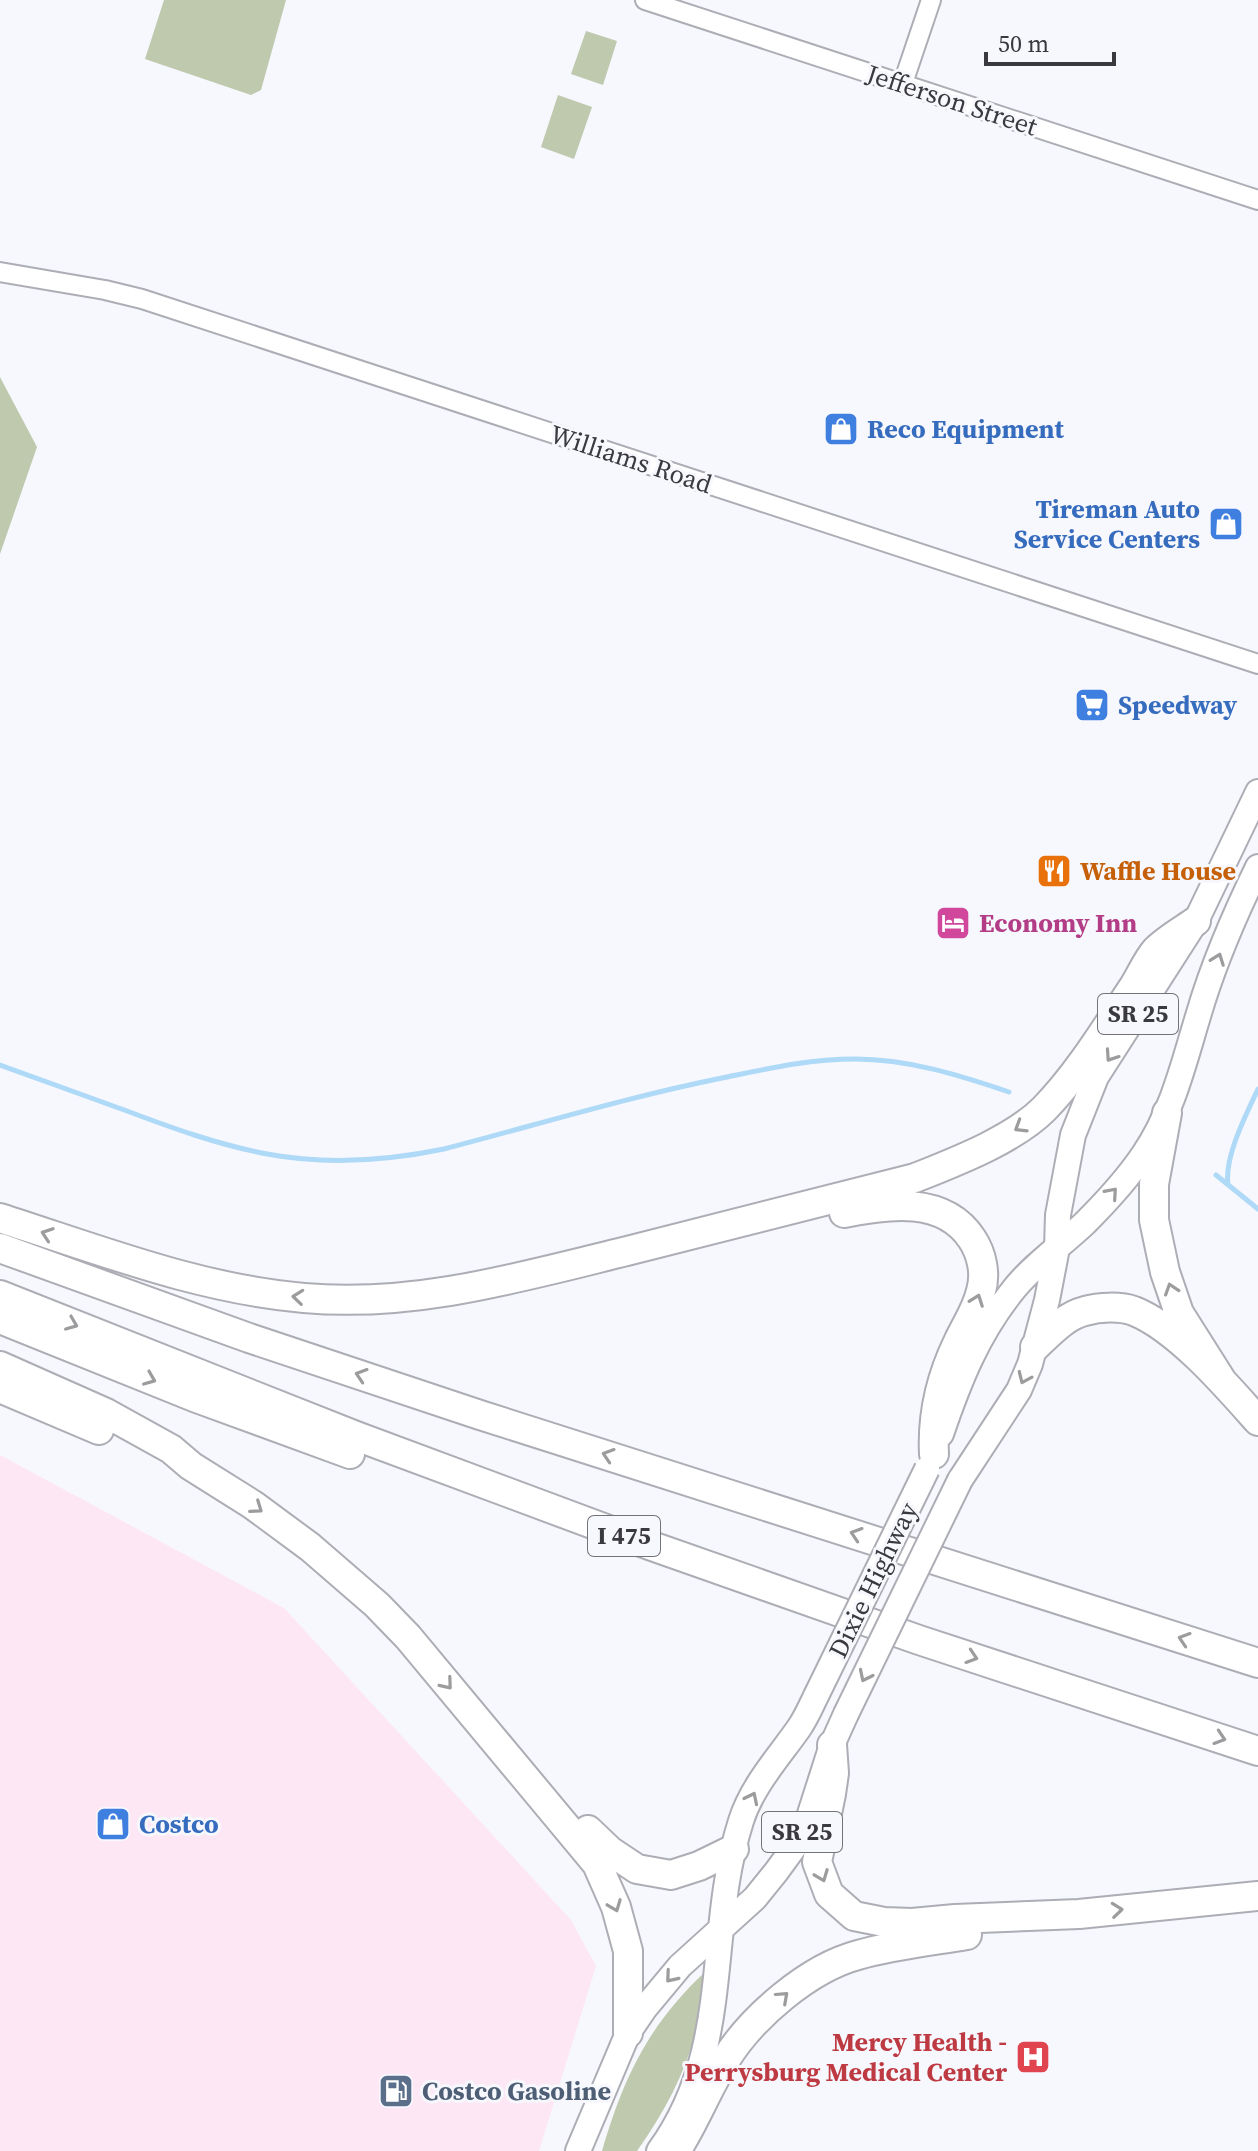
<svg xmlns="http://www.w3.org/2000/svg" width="1258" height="2151" viewBox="0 0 1258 2151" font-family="'Source Serif 4',serif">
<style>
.commercial{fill:#fde7f4}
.green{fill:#bfc9ad}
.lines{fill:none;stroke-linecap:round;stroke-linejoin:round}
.stream{stroke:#aed9f7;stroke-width:5}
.minor-casing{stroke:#adadb5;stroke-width:22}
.major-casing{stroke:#adadb5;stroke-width:28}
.highway-casing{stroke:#adadb5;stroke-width:32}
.minor{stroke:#fff;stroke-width:18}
.major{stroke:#fff;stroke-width:24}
.highway{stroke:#fff;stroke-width:28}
.major-bridge-casing{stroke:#adadb5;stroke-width:28;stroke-linecap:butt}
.major-bridge{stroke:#fff;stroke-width:24}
.oneway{stroke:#9c9c9e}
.labels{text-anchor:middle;stroke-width:6;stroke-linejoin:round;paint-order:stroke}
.shield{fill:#f7f7fe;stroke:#737378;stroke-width:2}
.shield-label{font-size:24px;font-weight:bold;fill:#3a3a3e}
.street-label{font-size:26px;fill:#3a3a3e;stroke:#f7f7fe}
.shop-label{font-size:26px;font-weight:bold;fill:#366cbe;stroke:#f7f7fe;text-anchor:start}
.food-label{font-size:26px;font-weight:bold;fill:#c56008;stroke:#f7f7fe;text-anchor:start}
.hotel-label{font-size:26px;font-weight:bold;fill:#b23c85;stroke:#f7f7fe;text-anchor:start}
.health-label{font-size:26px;font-weight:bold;fill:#be3a42;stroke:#f7f7fe;text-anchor:end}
.service-label{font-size:26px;font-weight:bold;fill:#4e5e75;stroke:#f7f7fe;text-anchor:start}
</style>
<rect width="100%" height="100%" fill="#f7f7fe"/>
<path class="commercial" d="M0,1455L284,1608L571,1920L596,1966L539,2151H0Z"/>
<path class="green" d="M164,0H286L261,90L251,95L145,59Z
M586,31L617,41L603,85L571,74Z
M558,95L592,107L574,159L541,147Z
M0,377L37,447L0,554Z
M707,1970C700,2041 678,2093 637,2151H602C624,2076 649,2024 707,1970Z"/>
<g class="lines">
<path class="stream" d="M0,1065C42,1080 85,1096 127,1111C172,1128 219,1145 267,1154C326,1165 386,1161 444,1149C536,1125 628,1097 722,1078C766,1069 809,1059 855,1059C908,1059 959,1075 1009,1092
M1216,1175L1258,1209
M1228,1185C1224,1157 1246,1115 1258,1089"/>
<g class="minor-casing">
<path id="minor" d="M645,0L1258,200
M903,83L931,0
M0,272L105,290L142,299L1258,664"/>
</g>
<g class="major-casing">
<path id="major" d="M941,1434C959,1381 978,1333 1014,1289C1034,1264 1062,1245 1085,1223C1106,1202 1128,1178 1144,1154C1173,1111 1184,1062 1199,1013C1214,962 1235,914 1258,867
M960,1480L1019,1390L1030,1364L1047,1300L1057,1248L1058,1215L1073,1135L1096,1077L1196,921L1258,792
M578,2151L628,2033L645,2008L680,1966L755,1898L776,1872L795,1846L808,1820L832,1745L846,1714
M659,2151C734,2048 705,1934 741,1821C752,1786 778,1758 799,1728C806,1718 811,1706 816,1696"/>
</g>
<g class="highway-casing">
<path id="highway" d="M1167,1113L1154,1184V1220L1165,1272L1179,1313L1222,1381
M844,1213C888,1204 944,1196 972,1239C982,1254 986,1274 981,1291C977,1309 966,1325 958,1342C941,1377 932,1414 934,1454
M0,1218C100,1250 199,1289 304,1298C414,1308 521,1277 627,1251C723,1226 819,1202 915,1178C955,1162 1013,1140 1044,1109C1079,1073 1106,1028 1134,986C1141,975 1147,960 1156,950C1167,939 1183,930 1196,921
M0,1248L249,1338L480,1415L1258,1663
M0,1295L356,1436L649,1545L919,1640L1258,1751
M0,1319L194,1397L350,1454
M1035,1347C1050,1333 1065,1316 1085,1311C1099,1307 1120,1306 1134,1311C1177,1328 1227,1386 1258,1421
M0,1366L106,1413L171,1449L191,1466L253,1505L310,1547L377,1605L408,1637L597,1864L616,1907L628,1951V2033
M0,1388L99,1430
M832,1745L834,1773L831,1794L817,1862L829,1894L854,1916L884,1922L912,1923L955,1919L1079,1914L1258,1896
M588,1830L610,1851L637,1869L671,1875L699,1866L734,1849
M676,2151C695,2122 707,2089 726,2059C752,2017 809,1968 858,1955C893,1945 931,1941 967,1935"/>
</g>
<use href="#minor" class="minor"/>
<use href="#major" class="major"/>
<use href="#highway" class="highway"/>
<g class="major-bridge-casing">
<path id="major-bridge" d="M816,1696L927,1469
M846,1714L960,1480"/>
</g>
<use href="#major-bridge" class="major-bridge"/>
</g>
<defs><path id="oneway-chevron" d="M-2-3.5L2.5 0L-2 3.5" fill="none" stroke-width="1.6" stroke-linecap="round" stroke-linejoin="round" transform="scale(2)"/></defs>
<g class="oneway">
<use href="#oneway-chevron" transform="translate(1218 959) rotate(-70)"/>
<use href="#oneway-chevron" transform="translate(1111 1056) rotate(124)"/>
<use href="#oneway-chevron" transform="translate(1020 1127) rotate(148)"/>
<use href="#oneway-chevron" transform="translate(1112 1193) rotate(-49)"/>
<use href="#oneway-chevron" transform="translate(47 1234) rotate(-161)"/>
<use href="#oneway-chevron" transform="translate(1171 1289) rotate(-108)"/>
<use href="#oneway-chevron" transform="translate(298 1297) rotate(-174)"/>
<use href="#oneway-chevron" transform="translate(977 1300) rotate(-70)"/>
<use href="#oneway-chevron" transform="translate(72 1324) rotate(22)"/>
<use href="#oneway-chevron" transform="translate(361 1375) rotate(-162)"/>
<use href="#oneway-chevron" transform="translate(1024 1378) rotate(114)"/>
<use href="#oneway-chevron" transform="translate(150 1379) rotate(22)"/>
<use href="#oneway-chevron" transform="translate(608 1455) rotate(-162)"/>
<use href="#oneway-chevron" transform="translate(257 1508) rotate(35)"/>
<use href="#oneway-chevron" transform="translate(856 1534) rotate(-162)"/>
<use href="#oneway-chevron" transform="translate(1184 1639) rotate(-162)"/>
<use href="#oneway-chevron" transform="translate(972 1657) rotate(18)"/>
<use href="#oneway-chevron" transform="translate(865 1676) rotate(116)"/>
<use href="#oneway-chevron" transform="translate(447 1684) rotate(50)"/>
<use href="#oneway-chevron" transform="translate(1220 1738) rotate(18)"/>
<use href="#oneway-chevron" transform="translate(752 1798) rotate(-64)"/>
<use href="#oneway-chevron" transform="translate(822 1876) rotate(69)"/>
<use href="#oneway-chevron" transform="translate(615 1906) rotate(69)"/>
<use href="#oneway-chevron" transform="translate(1117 1910) rotate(-6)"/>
<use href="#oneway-chevron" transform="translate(671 1977) rotate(130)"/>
<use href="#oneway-chevron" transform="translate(783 1997) rotate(-42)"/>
</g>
<defs>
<g id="shop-square" transform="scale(1.8)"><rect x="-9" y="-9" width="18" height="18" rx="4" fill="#3f7fe0" stroke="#f7f7fe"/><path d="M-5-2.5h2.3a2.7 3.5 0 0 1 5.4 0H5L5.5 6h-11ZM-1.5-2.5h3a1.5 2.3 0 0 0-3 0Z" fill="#fff"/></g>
<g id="supermarket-square" transform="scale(1.8)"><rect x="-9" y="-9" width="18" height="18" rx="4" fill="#3f7fe0" stroke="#f7f7fe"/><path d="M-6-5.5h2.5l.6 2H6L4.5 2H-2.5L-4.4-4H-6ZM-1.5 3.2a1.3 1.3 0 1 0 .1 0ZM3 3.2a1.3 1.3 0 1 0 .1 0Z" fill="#fff"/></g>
<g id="restaurant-square" transform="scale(1.8)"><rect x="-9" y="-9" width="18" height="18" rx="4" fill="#e8710a" stroke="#f7f7fe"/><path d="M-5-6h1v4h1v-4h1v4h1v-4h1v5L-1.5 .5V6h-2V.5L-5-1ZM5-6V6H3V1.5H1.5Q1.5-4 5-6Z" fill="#fff"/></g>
<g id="hotel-square" transform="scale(1.8)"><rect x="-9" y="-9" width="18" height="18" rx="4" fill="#d1479c" stroke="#f7f7fe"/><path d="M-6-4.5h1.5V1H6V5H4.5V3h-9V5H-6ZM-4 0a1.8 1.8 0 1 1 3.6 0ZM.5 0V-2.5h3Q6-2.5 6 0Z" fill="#fff"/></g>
<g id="hospital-square" transform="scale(1.8)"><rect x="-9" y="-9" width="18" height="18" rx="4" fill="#e0444e" stroke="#f7f7fe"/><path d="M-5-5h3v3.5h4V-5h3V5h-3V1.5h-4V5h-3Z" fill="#fff"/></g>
<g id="fuel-square" transform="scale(1.8)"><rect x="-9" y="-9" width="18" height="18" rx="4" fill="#5c6f8a" stroke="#f7f7fe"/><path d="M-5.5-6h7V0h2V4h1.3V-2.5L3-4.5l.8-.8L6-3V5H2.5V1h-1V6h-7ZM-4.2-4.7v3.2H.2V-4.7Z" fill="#fff"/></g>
</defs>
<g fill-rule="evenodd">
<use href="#shop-square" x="841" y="429"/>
<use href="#shop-square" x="1226" y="524"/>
<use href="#supermarket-square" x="1092" y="705"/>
<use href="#restaurant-square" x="1054" y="871"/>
<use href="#hotel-square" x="953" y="923"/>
<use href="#shop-square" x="113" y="1824"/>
<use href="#hospital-square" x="1033" y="2057"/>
<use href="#fuel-square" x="396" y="2091"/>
</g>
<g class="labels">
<g class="shield">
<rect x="1098" y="994" width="80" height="40" rx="6"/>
<rect x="588" y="1516" width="72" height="40" rx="6"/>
<rect x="762" y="1812" width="80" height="40" rx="6"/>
</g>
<g class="shield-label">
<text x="1138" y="1022">SR 25</text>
<text x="624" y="1544">I 475</text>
<text x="802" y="1840">SR 25</text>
</g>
<g class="street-label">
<text transform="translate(952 100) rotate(18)" y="9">Jefferson Street</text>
<text transform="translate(631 459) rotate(18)" y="9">Williams Road</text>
<text transform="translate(873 1580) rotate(-64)" y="9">Dixie Highway</text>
</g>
<g class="shop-label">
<text x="867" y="438">Reco Equipment</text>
<text x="1200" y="518" text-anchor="end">Tireman Auto<tspan x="1200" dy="30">Service Centers</tspan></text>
<text x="1118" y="714">Speedway</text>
<text x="139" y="1833">Costco</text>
</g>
<g class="food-label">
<text x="1080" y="880">Waffle House</text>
</g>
<g class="hotel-label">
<text x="979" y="932">Economy Inn</text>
</g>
<g class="health-label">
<text x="1007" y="2051">Mercy Health -<tspan x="1007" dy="30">Perrysburg Medical Center</tspan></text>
</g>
<g class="service-label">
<text x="422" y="2100">Costco Gasoline</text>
</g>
</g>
<path d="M986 52v12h128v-12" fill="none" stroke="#3a3a3e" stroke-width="4"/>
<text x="998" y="52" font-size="24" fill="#3a3a3e" stroke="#f7f7fe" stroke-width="6" paint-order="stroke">50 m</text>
</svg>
